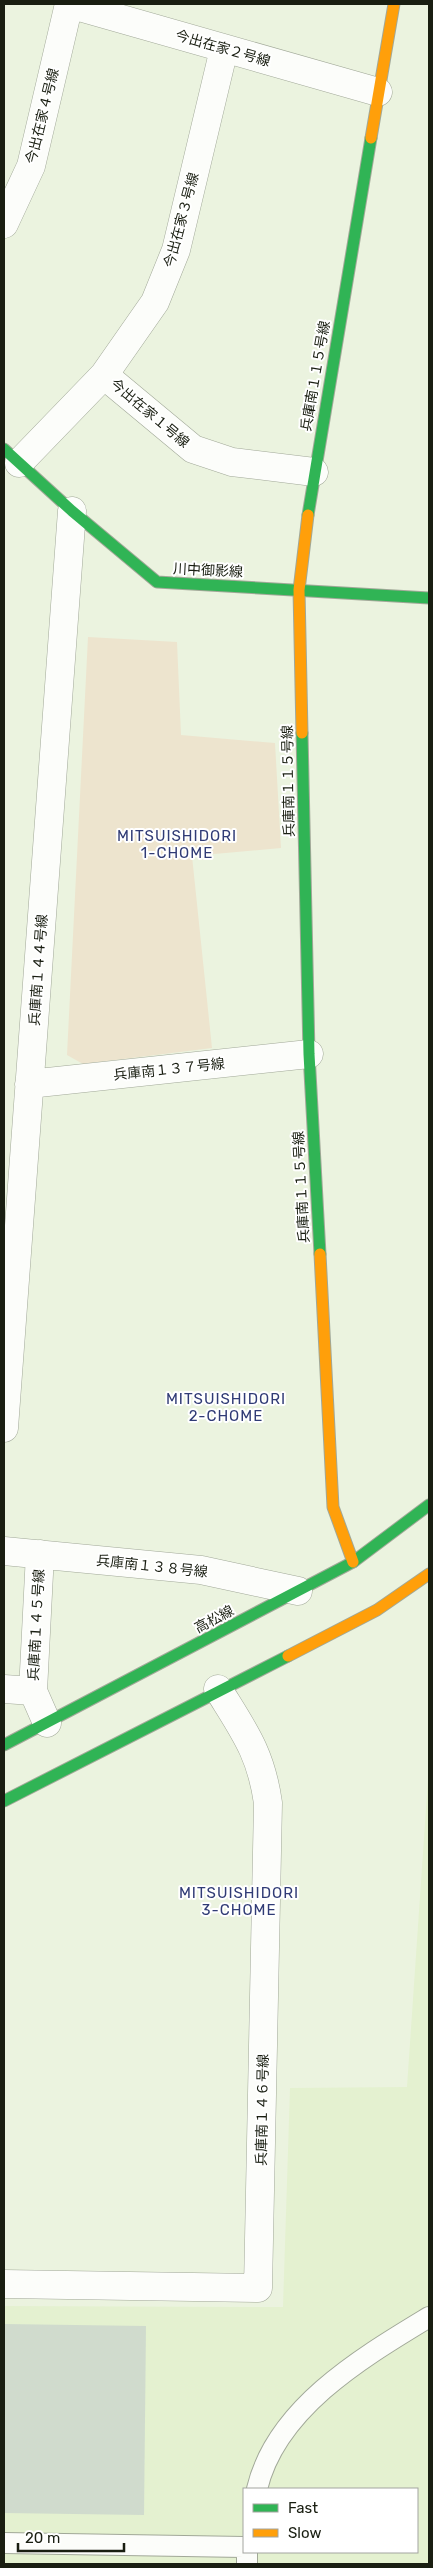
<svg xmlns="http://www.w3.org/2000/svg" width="433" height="2568" viewBox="0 0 433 2568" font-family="Rubik,'Noto Sans JP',sans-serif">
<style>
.built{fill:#e4f1d0;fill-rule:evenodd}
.green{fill:#ede4ce}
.building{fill:#d0dbcd}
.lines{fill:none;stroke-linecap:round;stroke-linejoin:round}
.lane-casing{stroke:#a1a898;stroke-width:22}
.street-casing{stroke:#a1a898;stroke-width:29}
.fast-casing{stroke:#a1a898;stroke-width:13}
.slow-casing{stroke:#a1a898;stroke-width:13}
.lane{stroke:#fcfdfa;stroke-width:20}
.street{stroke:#fcfdfa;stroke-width:28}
.fast{stroke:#30b455;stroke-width:11}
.slow{stroke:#ff9f0a;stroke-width:11}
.labels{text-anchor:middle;stroke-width:4;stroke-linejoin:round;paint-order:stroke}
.street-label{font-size:14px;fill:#191e11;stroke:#fff}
.neighbourhood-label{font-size:15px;letter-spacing:1px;fill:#303b75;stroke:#fff}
</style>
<rect width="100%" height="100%" fill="#ebf3df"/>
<path class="built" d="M429,1765V2564H4V2306L283,2307L290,2088L407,2087ZM244,2489H417V2552H244Z"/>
<path class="green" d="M88,637L177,642L181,735L275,743L281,848L192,856L212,1048L83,1064L67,1055Z"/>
<path class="building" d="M4,2324L146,2326L144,2515L4,2513Z"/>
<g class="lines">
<g class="lane-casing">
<path id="lane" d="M257,2489C276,2408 363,2357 429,2317
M4,2543L244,2547
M247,2564V2552"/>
</g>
<g class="street-casing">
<path id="street" d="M69,4L378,92
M4,224L31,166L69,4
M104,375L193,449L232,462L314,472
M19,463L104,375L155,302L176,250L224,49
M29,1084L309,1054
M4,1428L72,511
M4,1551L201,1570L298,1591
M40,1554L33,1691L47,1723
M4,1689L33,1691
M4,2284L258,2288L268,1803C261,1753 244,1731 218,1689"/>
</g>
<g class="fast-casing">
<path id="fast" d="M4,449L72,511L157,582L429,598
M308,515L371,138
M302,733L309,1054L320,1254
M4,1745L353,1562L429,1505
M4,1801L288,1656"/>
</g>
<g class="slow-casing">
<path id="slow" d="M371,138L394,4
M302,733L299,590L308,515
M320,1254L333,1507L353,1562
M288,1656L377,1610L429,1574"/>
</g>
<use href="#lane" class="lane"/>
<use href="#street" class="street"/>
<use href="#fast" class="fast"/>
<use href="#slow" class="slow"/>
</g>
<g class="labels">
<g class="street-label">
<text transform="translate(223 48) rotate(16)" y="5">今出在家２号線</text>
<text transform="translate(42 116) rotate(-76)" y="5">今出在家４号線</text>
<text transform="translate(181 220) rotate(-75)" y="5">今出在家３号線</text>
<text transform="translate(315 376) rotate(-80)" y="5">兵庫南１１５号線</text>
<text transform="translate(150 413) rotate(40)" y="5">今出在家１号線</text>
<text transform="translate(208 570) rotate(3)" y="5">川中御影線</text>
<text transform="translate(288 781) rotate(-91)" y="5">兵庫南１１５号線</text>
<text transform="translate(38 970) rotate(-86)" y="5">兵庫南１４４号線</text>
<text transform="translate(169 1069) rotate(-6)" y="5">兵庫南１３７号線</text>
<text transform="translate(301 1187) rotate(-93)" y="5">兵庫南１１５号線</text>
<text transform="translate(152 1566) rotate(6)" y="5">兵庫南１３８号線</text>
<text transform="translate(214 1619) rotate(-28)" y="5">高松線</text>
<text transform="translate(36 1625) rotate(-87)" y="5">兵庫南１４５号線</text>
<text transform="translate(262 2110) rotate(-89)" y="5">兵庫南１４６号線</text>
</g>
<g class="neighbourhood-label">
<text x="177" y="841">MITSUISHIDORI<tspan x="177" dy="17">1-CHOME</tspan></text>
<text x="226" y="1404">MITSUISHIDORI<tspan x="226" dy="17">2-CHOME</tspan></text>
<text x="239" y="1898">MITSUISHIDORI<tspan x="239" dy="17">3-CHOME</tspan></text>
</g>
</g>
<rect width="433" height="2568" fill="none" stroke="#191e11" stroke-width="10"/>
<rect x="243" y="2488" width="175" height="65" fill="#ffffff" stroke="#a3a5a0"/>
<rect x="253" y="2504" width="25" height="8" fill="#30b455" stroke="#a3a5a0"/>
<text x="288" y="2513" font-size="15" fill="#191e11">Fast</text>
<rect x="253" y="2529" width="25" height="8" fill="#ff9f0a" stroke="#a3a5a0"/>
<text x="288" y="2538" font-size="15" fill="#191e11">Slow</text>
<path d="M18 2543v8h106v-8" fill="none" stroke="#191e11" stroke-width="2.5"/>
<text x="25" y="2543" font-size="15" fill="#191e11" stroke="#ffffff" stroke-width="4" paint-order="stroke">20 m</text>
</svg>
